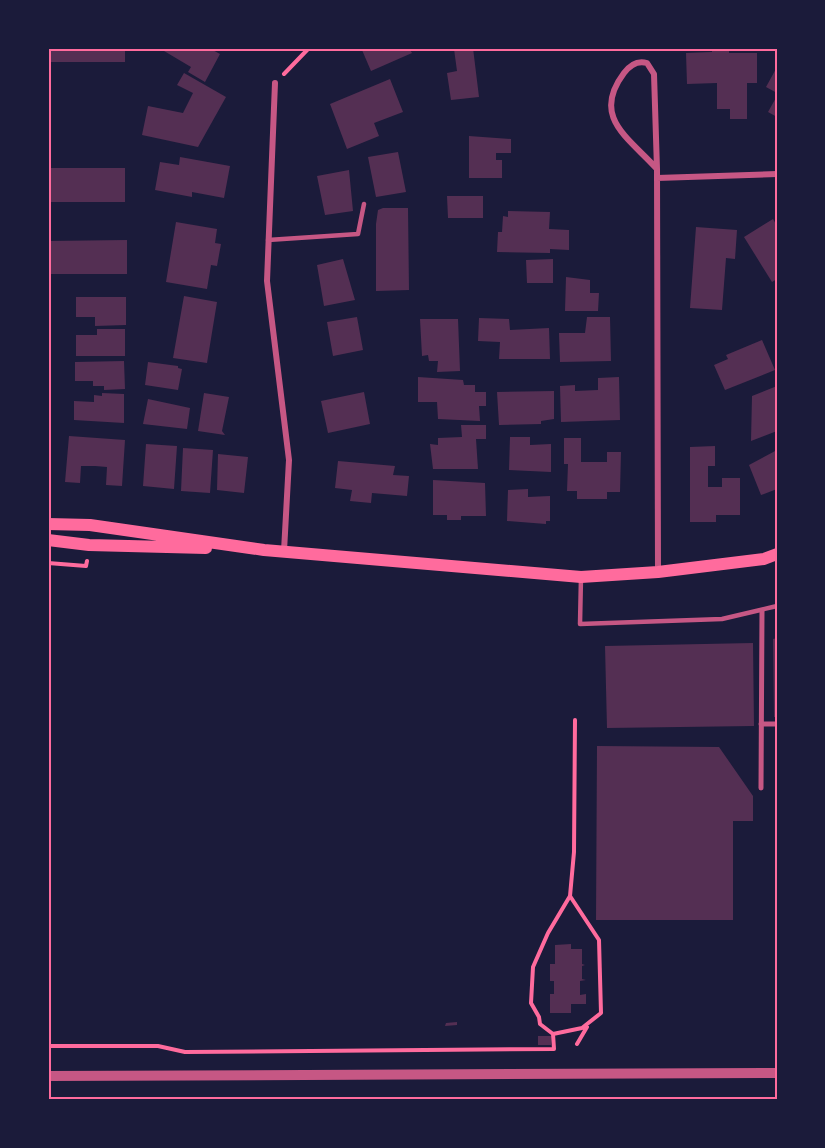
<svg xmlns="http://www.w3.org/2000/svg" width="825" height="1148" viewBox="0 0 825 1148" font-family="'DejaVu Sans',sans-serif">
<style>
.building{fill:#542f53}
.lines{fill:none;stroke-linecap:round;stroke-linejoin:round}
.path{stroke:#ff6b9d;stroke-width:4}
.service{stroke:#c65784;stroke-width:4.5}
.pedestrian{stroke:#c65784;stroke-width:5}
.minor{stroke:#c65784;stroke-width:6}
.tertiary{stroke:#c65784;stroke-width:10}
.secondary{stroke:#ff6b9d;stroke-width:12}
.neatline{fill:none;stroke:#ff6b9d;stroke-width:2}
</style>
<rect width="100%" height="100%" fill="#1b1b3a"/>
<path class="building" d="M48,48H125V62H48Z
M159,48H209L220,54L205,82L188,72L191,67Z
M364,48H409L412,53L371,71L362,50Z
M473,48L479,97L451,100L447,73L457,71L454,49Z
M712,48H729V53H757V83H747V119H730V109H717V83L687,84L686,53L712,52Z
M777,67V93L766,87Z
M184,73L226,97L198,147L142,135L148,106L183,113L193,93L177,85Z
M390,79L403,112L374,123L379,136L347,149L330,104Z
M777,96V117L768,112Z
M469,136L511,139V153H496V160H502V178H469Z
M398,152L406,192L376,197L368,157Z
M180,157L230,166L224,198L192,192V197L155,190L160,162L179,165Z
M48,168H125V202H48Z
M349,170L353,211L325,215L317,176Z
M447,196H483V218H448Z
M383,208H408L409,290L376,291V224L378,210Z
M508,211L550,212L549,229L569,230V250L550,249V253L497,252L498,232H502L503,216L508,217Z
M773,219L777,226V279L772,282L744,237Z
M176,222L217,229L215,243L221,244L217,266L211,265L207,289L166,282Z
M696,227L737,230L735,259L726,258L722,310L690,308Z
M127,240V274H48V241Z
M343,259L355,300L324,306L317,265Z
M553,259V283H527L526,260Z
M566,277L590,280V293H599L598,311H565Z
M184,296L217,302L207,363L173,358Z
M76,297H126V325L95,326V317H76Z
M357,317L363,350L333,356L327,322Z
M587,317H610L611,361L560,362L559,333H585Z
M479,318L509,319L510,330L549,328L550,359H499L500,342L478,341Z
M420,319H458L460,371L437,372L438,361H429L428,355L422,356Z
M97,329H125V356H76V335H97Z
M762,340L775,370L725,390L714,365L728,359L726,355Z
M124,361L125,389L104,390V386H93V381H75V362Z
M148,362L178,366V368L182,369L178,390L145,385Z
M418,377L463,380L464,385H475V392H486V406H479L480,421L438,419L437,402H418Z
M619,377L620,420L561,422L560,386L575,385V391L598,390V378Z
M777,386V431L751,441L752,396Z
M554,391V419L541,421V424L499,425L497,392Z
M364,392L370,424L328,433L321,401Z
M102,393L124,394V423L74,420V401L94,402V395L102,396Z
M204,393L229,397L222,431L225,435L198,431Z
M148,399L190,408L187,429L143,424Z
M461,425H486V439H476L478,469H433L430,444L438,445V438L462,437Z
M69,436L125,440L122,486L106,485L107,467L95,466H81L80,483L65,482Z
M510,437H530V445L551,444V472L509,470Z
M564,438H581V462H607V452H621L620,492H607V499H577V491H567L568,464H564Z
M146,444L177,446L174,489L143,486Z
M715,446V466H708V487H722V478H740V515H716V522H690V447Z
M183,448L213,450L210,493L181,491Z
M777,450V489L761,495L749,465Z
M218,454L248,457L244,493L217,490Z
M338,461L395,466L393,475L409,476L407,496L372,493L371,503L350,501L352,490L335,488Z
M433,480L485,483L486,516H461V520H447V515H433Z
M528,489V497L550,496V521H546V524L507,521L508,490Z
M777,638V717H774L773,639Z
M753,643L754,726L607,728L605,646Z
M597,746L719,747L753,796V821H733V920H596Z
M571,944V949H582V964L585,965L582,966V979L586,980L580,981V995L586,994V1004H571V1013H550V994H554V981H550V964H555V945Z
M457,1022V1025L445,1026L446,1023Z
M538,1036H551V1045H538Z"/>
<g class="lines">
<path class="path" d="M284,74L309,48
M48,563L86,566L87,561
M570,896L599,940L601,1013L582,1028L553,1034L540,1024L539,1017L531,1003L533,967L548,933L570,896L574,852L575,720
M577,1044L587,1027
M48,1046H158L185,1052L554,1049L553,1034"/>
<path class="service" d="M268,240L358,234L364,204
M581,577L580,624L722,619L777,606"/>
<path class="pedestrian" d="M761,724H777
M761,788L762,611"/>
<path class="minor" d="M275,83L267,281L289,460L284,551
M657,169L654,74L647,63C637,60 630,65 624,73C591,117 628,137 657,169L658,572
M657,178L777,174"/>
<path class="tertiary" d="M48,1076L777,1073"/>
<path class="secondary" d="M48,524L90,525L264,550L581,577L658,572L764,559L777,554
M48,540L89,545L206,548"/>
</g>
<rect width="825" height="1148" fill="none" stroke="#1b1b3a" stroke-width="99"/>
<rect x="50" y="50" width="726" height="1048" class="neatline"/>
</svg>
